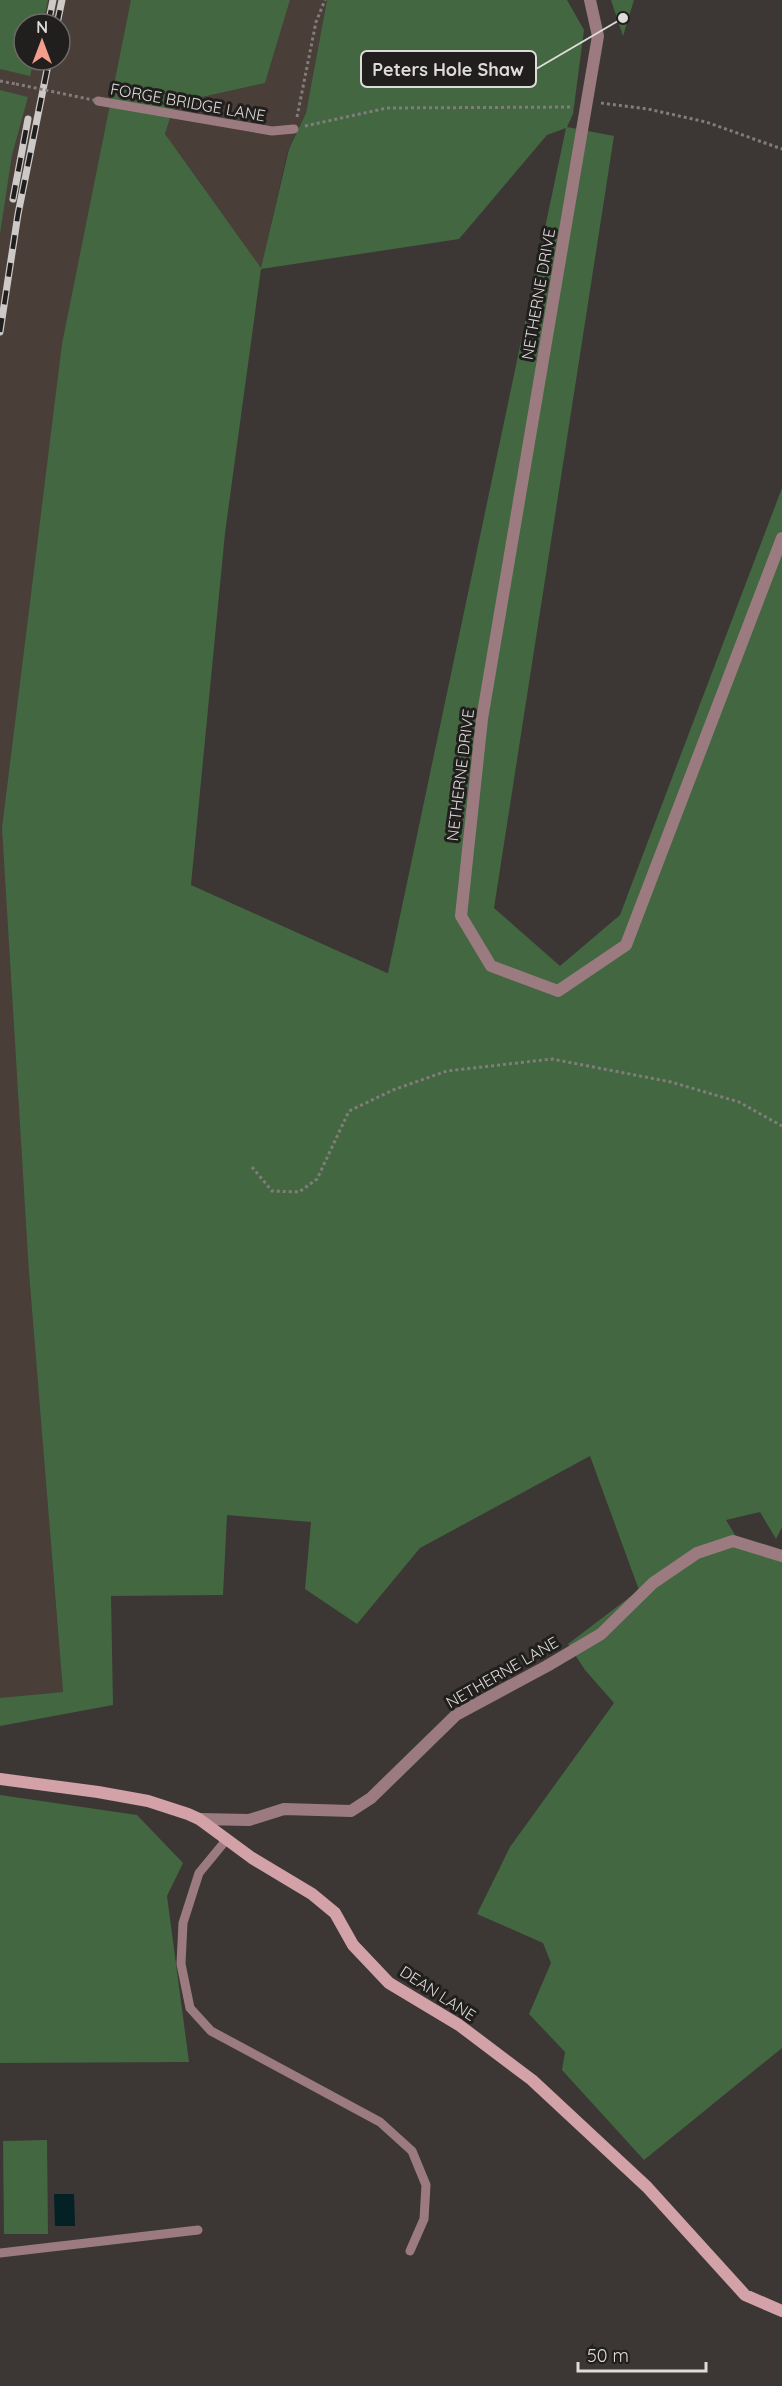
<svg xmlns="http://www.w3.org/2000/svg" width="782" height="2386" viewBox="0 0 782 2386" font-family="Quicksand,sans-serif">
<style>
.built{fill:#493e38;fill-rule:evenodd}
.green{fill:#426741;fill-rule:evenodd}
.water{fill:#042226}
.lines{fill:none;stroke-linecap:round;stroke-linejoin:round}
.path{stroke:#827d7b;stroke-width:3;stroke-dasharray:3 3;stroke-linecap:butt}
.lane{stroke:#9b7b80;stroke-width:9}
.street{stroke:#9b7b80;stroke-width:12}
.secondary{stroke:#d3a1a8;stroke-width:12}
.rail-casing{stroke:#cdc9c8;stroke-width:7}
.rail{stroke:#211f1d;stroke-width:4.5;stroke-dasharray:14;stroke-linecap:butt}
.path-bridge{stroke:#827d7b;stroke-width:3;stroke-dasharray:3 3;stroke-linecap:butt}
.labels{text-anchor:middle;stroke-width:6;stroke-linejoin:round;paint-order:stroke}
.street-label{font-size:16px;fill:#dfdbda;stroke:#211f1d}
.leader{fill:none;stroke:#dfdbda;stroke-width:2}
.callout-dot{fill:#dfdbda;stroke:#211f1d;stroke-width:2}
.callout{fill:#211f1d;stroke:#dfdbda;stroke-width:2}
.callout-label{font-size:18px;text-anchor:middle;font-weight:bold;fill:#dfdbda}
</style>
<rect width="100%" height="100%" fill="#3c3734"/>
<path class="built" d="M0,0H157L32,870L29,1273L63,1692L0,1712ZM24,24H60V60H24Z
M290,0H327L306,113L288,149L261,269L165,135L175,103L265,83Z"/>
<path class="green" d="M0,0H48L43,24H24V60H34L30,76L0,69Z
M131,0H290L265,83L175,103L165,134L261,268L289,149L306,113L327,0H567L584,30L573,114L567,127L614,136L494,908L560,966L620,915L782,488V1527L776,1539L760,1512L726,1520L741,1545L782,1559V2048L644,2160L562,2070L565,2052L529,2014L551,1963L543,1943L477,1914L510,1847L614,1703L585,1670L568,1644L639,1590L590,1456L420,1548L357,1624L305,1589L311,1522L227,1515L223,1595L111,1596L113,1705L0,1726V1698L63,1692L29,1273L2,828L62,344ZM566,128L388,973H387L191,885L225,533L261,269L459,239L547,135Z
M611,0H634L623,36Z
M0,90L28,97L12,155L0,234Z
M0,1795L137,1815L183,1863L167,1896L189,2062L0,2063Z
M47,2140L48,2234H4L3,2141Z"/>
<path class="water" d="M54,2194H74L75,2226H55Z"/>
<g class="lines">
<path class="path" d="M0,81L16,84
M601,103L648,109L706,122L782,149
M297,117L316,22L325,0
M305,126L387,108L573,107
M252,1167L272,1191L299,1192L317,1179L349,1111L393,1090L447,1071L552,1059L671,1082L739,1102L782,1126"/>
<path class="lane" d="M98,101L272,131L294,129
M227,1839L199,1873L183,1923L181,1964L190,2008L211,2031L380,2122L412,2151L426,2185L424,2219L410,2251
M0,2253L198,2230"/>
<path class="street" d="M590,0L598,36L482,719L461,916L491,966L558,991L626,945L782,538
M199,1819L249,1820L284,1809L351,1811L371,1798L456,1715L547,1666L601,1634L653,1583L697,1553L733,1541L782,1556"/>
<path class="secondary" d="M0,1779L98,1792L148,1801L188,1814L199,1819L252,1858L312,1894L335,1913L353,1945L389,1983L459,2025L532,2080L647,2187L745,2295L782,2311"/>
<g class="rail-casing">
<path id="rail" d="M48,24L53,0
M57,24L62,0
M13,199L28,119
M0,332L18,214L49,60"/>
</g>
<use href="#rail" class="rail"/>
<path class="path-bridge" d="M16,84L98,101"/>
</g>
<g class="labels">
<g class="street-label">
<text transform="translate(188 102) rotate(10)" y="6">FORGE BRIDGE LANE</text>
<text transform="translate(538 294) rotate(-80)" y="6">NETHERNE DRIVE</text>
<text transform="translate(460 775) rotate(-83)" y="6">NETHERNE DRIVE</text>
<text transform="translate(502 1672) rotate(-30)" y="6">NETHERNE LANE</text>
<text transform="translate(438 1993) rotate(33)" y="6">DEAN LANE</text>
</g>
</g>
<path class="leader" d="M623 18L536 69"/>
<circle class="callout-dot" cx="623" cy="18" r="6"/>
<rect class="callout" x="361" y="51" width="175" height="36" rx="6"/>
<g class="callout-label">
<text x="448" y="76">Peters Hole Shaw</text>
</g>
<g transform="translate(42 42)"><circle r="28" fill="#211f1d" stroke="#6d6a69" stroke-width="1.5"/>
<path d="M0-4.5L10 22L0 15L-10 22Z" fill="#f49d8c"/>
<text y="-9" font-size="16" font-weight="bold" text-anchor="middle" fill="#dfdbda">N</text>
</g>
<path d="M578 2362v9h128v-9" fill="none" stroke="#dfdbda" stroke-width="3"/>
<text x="587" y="2362" font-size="18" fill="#dfdbda" stroke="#211f1d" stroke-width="4.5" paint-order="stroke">50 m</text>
</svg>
